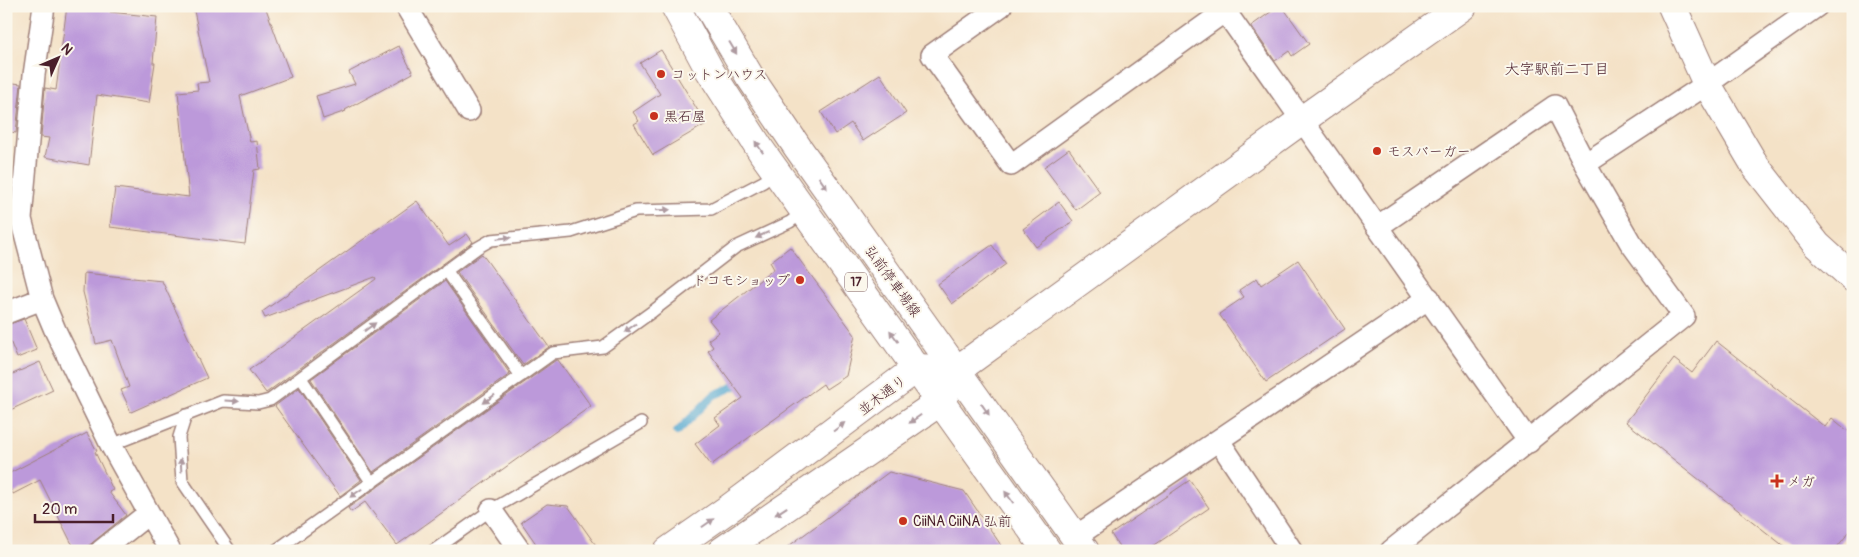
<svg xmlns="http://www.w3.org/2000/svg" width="1859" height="557" viewBox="0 0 1859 557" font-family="Pangolin,'Klee One',sans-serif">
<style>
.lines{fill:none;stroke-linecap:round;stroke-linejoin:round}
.stream{stroke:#55a8d0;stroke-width:8}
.building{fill:#bc99da}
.service-casing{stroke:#9f8079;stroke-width:14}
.minor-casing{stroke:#9f8079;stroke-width:24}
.tertiary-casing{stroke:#9f8079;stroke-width:30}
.primary-casing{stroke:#9f8079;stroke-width:30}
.service{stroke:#fff;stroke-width:11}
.minor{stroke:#fff;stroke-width:21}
.tertiary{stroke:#fff;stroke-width:28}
.primary{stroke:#fff;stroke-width:28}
.oneway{fill:#ae9aa0}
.poi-dot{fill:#c8321e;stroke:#fbf7ec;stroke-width:2}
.labels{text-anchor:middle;stroke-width:4;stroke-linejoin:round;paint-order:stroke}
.shield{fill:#fbf7ec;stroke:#7f6065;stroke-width:1}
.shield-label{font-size:12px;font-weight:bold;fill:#4a1f2b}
.poi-label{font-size:14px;fill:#4a1f2b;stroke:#fbf7ec;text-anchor:start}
.street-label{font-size:14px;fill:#4a1f2b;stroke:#fbf7ec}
.neighbourhood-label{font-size:15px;fill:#4a1f2b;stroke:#fbf7ec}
</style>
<rect width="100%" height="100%" fill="#fbf7ec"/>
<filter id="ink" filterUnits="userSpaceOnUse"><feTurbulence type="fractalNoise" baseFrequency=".02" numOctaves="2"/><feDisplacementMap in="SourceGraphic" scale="10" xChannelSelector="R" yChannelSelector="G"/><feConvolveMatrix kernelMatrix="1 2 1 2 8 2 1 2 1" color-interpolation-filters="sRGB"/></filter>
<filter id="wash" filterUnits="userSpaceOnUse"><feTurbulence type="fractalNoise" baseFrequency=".0096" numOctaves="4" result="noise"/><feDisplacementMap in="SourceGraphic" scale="20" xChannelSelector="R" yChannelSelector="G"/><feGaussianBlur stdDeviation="1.12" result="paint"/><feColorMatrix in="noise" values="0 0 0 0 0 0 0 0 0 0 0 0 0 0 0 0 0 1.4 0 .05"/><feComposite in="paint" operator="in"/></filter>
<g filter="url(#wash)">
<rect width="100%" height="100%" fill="#f4e2c7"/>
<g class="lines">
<path class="stream" d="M677,432L714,395L742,383"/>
</g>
<g id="blocks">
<path class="building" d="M67,6H111L110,12L157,17L153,63H155L149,103L97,95L89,165L45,157L49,138L41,137L45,88L56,90Z
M193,6H265L291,77L240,96L250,142L257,141L260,169L254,170L245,244L110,227L115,188L189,197L178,92L198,90L197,83L209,82Z
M1279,6H1282L1309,44L1292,56L1289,51L1275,61L1251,26Z
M399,46L413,73L345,110L346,111L323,119L316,96L355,84L349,72Z
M661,50L706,124L653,155L634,124L639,121L633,112L660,94L640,63Z
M880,74L906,113L863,141L851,123L835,134L821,112Z
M6,82L21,84L16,133L6,131Z
M1069,149L1100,192L1076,210L1044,167Z
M417,201L449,246L467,234L473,242L266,393L249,370L376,279L375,277L265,318L262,312Z
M1059,202L1073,221L1036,247L1023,229Z
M992,245L1006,264L952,304L938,284Z
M790,247L855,335L846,376L826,389L823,384L711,465L695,444L720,425L715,418L743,398L708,351L713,347L708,340L719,332L709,320L774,269L770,262Z
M482,254L549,347L523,365L457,272Z
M1298,260L1345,329L1266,382L1219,314L1244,297L1239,290L1257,278L1261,285Z
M84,273L162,281L207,378L131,412L121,390L129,387L112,340L96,344L83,292Z
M445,281L510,374L373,472L311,379Z
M24,319L37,350L17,358L6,331V325Z
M1716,341L1825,427L1832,418L1853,435V527L1834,551H1790L1626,422L1674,359L1692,373Z
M556,360H558L591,406L397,545L365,502L351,512L348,508Z
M40,362L53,390L6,412V377Z
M299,388L361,480L340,496L275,406Z
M87,433L97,451L95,452L113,490L109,492L126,515L92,543L81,551H78L71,542L40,480L13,494L6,481V475Z
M889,472L964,491L1005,551H782Z
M1190,480L1209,508L1146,551H1122L1111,534Z
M547,504L568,506L600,551H541L521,522Z"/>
</g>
</g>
<g filter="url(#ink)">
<use href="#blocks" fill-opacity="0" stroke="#9f8079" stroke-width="1"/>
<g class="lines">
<g class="service-casing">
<path id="service" d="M446,270L521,376
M301,378L372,483
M186,415L179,437L182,481L230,551
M111,445L223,401L258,403L270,400L477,248L491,240L571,232L636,211L711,209L763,182L777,172
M275,551L553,353L603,347L653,311L736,247L790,222L804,211
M433,551L491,510L641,423"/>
</g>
<g class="minor-casing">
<path id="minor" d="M44,6L34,75L21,219L42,299L55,330L111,445L170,551
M406,6L469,111
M1001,6L932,55L1011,165L1232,6
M1225,11L1529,442
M1585,164L1707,84L1817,6
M1377,227L1555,106L1585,164L1630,242L1684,316L1391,551
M6,313L42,299
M1219,441L1292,551
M491,510L520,551
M1075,537L1429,298
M101,551L149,513"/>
</g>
<g class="tertiary-casing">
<path id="tertiary" d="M1672,6L1707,84L1756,167L1817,245L1853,278
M668,551L731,507L917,368L957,370
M722,551L941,401L957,370L1302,120L1463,6"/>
</g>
<g class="primary-casing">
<path id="primary" d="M675,6L710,71L762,152L1047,551
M708,6L750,77L798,148L1085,551"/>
</g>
<use href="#service" class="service"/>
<use href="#minor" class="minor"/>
<use href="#tertiary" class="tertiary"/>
<use href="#primary" class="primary"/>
</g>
<defs><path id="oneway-solid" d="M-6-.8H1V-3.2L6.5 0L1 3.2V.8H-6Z" transform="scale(1.25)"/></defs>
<g class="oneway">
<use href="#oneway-solid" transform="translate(733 48) rotate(59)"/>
<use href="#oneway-solid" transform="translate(759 147) rotate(-124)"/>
<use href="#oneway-solid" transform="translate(823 183) rotate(55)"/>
<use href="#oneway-solid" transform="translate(663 210) rotate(-1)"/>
<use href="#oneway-solid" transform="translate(762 235) rotate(155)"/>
<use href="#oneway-solid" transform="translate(504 238) rotate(-6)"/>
<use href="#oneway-solid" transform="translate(370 327) rotate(-36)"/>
<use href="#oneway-solid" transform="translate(630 328) rotate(144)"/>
<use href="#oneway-solid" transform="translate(894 336) rotate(-126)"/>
<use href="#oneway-solid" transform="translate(489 399) rotate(144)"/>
<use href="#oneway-solid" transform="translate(232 401) rotate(4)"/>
<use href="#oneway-solid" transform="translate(985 409) rotate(55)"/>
<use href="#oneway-solid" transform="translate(915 419) rotate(145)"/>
<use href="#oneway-solid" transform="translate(839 427) rotate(-37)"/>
<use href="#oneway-solid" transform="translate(181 465) rotate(-93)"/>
<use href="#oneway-solid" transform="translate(356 493) rotate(145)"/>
<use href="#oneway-solid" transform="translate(1009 497) rotate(-126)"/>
<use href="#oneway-solid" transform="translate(781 511) rotate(146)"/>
<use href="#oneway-solid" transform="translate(708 523) rotate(-35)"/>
</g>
</g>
<g class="poi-dot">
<circle cx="661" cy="74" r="5"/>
<circle cx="654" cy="116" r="5"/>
<circle cx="1377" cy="151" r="5"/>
<circle cx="800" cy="280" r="5"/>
<path d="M1774.5 473.5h5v5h5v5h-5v5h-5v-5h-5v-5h5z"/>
<circle cx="903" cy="521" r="5"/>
</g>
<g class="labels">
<rect class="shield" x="845" y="272.5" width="22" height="19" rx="4"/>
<g class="shield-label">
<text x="856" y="286">17</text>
</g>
<g class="poi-label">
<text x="671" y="79">コットンハウス</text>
<text x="664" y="121">黒石屋</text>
<text x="1387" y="156">モスバーガー</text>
<text x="790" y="285" text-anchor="end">ドコモショップ</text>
<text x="1787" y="486">メガ</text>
<text x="913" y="526">CiiNA CiiNA 弘前</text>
</g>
<g class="street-label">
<text transform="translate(893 281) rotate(54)" y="5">弘前停車場線</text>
<text transform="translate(882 395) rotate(-37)" y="5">並木通り</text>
</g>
<g class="neighbourhood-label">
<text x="1557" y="74">大字駅前二丁目</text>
</g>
</g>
<rect width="1859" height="557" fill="none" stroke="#fbf7ec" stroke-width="25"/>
<g transform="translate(58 58) rotate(45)" stroke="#fbf7ec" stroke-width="4" paint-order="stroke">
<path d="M0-4L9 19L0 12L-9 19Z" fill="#4a1f2b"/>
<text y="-8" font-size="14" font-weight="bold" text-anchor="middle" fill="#4a1f2b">N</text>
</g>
<path d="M35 514v8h78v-8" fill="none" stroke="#4a1f2b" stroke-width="2.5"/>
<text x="42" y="514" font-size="15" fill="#4a1f2b" stroke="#fbf7ec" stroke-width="4" paint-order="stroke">20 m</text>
</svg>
